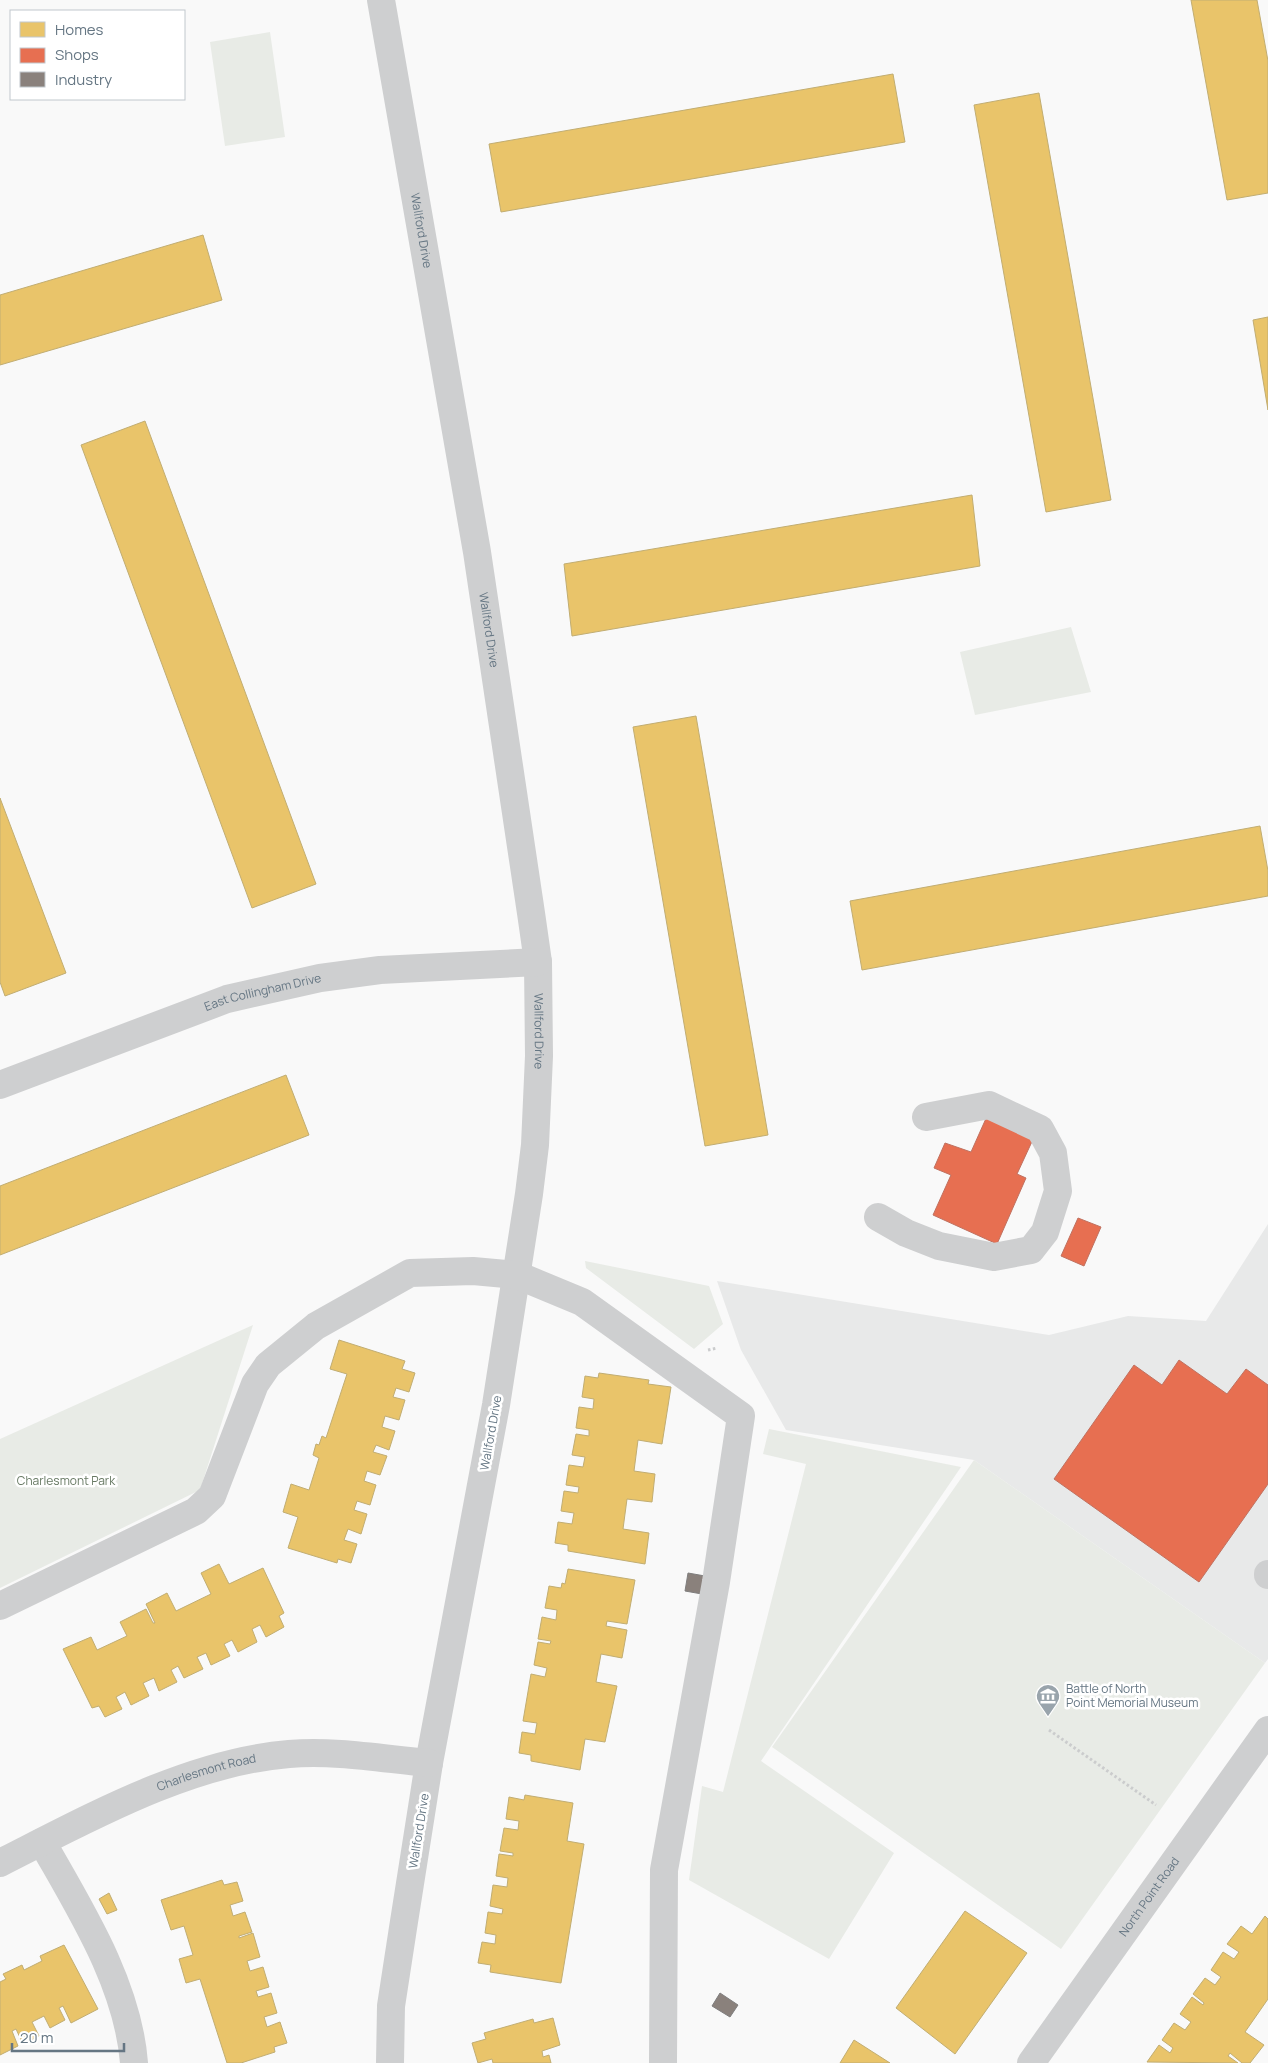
<svg xmlns="http://www.w3.org/2000/svg" width="1268" height="2063" viewBox="0 0 1268 2063" font-family="Manrope,sans-serif">
<style>
.built{fill:#e8e9e9}
.green{fill:#e8ebe6}
.homes{fill:#e9c46a;stroke:#c1ad72}
.shops{fill:#e76f51;stroke:#c07160}
.industry{fill:#8a817c;stroke:#7f7e7e}
.lines{fill:none;stroke-linecap:round;stroke-linejoin:round}
.path{stroke:#cbcccd;stroke-width:3;stroke-dasharray:2.5 2.5;stroke-linecap:butt}
.minor{stroke:#cecfd0;stroke-width:28}
.labels{text-anchor:middle;stroke-width:5;stroke-linejoin:round;paint-order:stroke}
.street-label{font-size:12px;fill:#657683;stroke:#fff}
.park-label{font-size:12px;fill:#687a64;stroke:#fff}
.poi-label{font-size:12px;fill:#657683;stroke:#fff;text-anchor:start}
</style>
<rect width="100%" height="100%" fill="#f9f9f9"/>
<path class="built" d="M1268,1224V1659L1265,1663L974,1460L786,1430L741,1350L717,1281L1049,1335L1128,1316L1206,1321Z"/>
<path class="green" d="M270,32L285,137L225,146L210,42Z
M1071,627L1091,692L975,715L960,652Z
M585,1261L709,1286L723,1324L694,1349L586,1268Z
M253,1325L200,1490L0,1588V1439Z
M769,1429L961,1467L761,1761L894,1853L829,1959L689,1880L702,1786L723,1792L806,1464L763,1454Z
M974,1460L1265,1663L1061,1949L772,1747Z"/>
<path class="homes" d="M1191,0H1257L1268,61V193L1227,200Z
M893,74L905,142L501,212L489,144Z
M1039,93L1111,500L1046,512L974,105Z
M203,235L222,300L0,365V295Z
M1268,317V410L1253,320Z
M145,421L316,884L252,908L81,445Z
M972,495L980,566L572,636L564,564Z
M696,716L768,1135L705,1146L633,727Z
M0,798L66,973L5,996L0,982Z
M1260,826L1268,871V896L862,970L850,901Z
M286,1075L309,1135L0,1255V1186Z
M339,1340L405,1361L402,1369L415,1373L409,1392L396,1388L393,1397L405,1400L399,1420L385,1416L382,1427L395,1431L389,1450L376,1445L373,1452L387,1456L380,1475L367,1471L364,1481L376,1485L370,1505L357,1501L354,1510L367,1514L361,1534L348,1529L344,1540L357,1544L351,1563L338,1559L337,1563L288,1548L298,1517L283,1512L291,1484L309,1490L319,1458L313,1455L316,1444L319,1445L322,1436L326,1438L347,1374L330,1369Z
M599,1373L649,1380L648,1384L671,1387L662,1444L638,1440L634,1471L655,1474L652,1502L627,1499L623,1529L649,1533L645,1564L568,1551V1545L555,1543L558,1522L572,1524L574,1513L561,1511L564,1491L578,1493L579,1487L566,1485L569,1465L583,1467L585,1457L572,1455L576,1434L589,1436V1430L576,1428L579,1407L593,1409L594,1399L582,1397L585,1376L598,1378Z
M219,1564L229,1584L263,1568L284,1613L279,1616L284,1627L266,1637L260,1625L252,1629L257,1642L238,1652L232,1640L224,1644L230,1656L211,1665L206,1653L197,1657L203,1669L184,1678L178,1666L171,1670L177,1682L159,1691L154,1678L143,1683L149,1696L131,1705L125,1692L116,1697L122,1709L105,1717L99,1706L92,1708L63,1649L91,1637L97,1650L127,1636L120,1622L146,1609L153,1623H155L146,1604L167,1593L176,1611L211,1594L201,1573Z
M568,1569L635,1580L627,1624L607,1621L606,1626L627,1630L622,1658L601,1654L596,1682L617,1686L605,1742L585,1739L580,1770L531,1761V1755L519,1753L522,1732L535,1734L537,1723L523,1721L531,1674L545,1677L547,1668L534,1665L538,1642L550,1644L551,1641L538,1639L542,1617L556,1620L557,1610L545,1608L549,1586L561,1588L562,1583L565,1584Z
M525,1795L573,1803L567,1841L584,1844L561,1983L490,1972L491,1965L478,1963L482,1942L495,1944L496,1935L485,1933L488,1912L502,1914L503,1909L490,1906L493,1885L507,1887L508,1878L496,1876L499,1854L513,1856V1853L500,1851L504,1828L518,1830L519,1821L506,1819L509,1797L524,1800Z
M222,1880L224,1885L237,1882L243,1901L230,1905L233,1916L245,1912L252,1932L239,1936V1938L253,1933L260,1957L247,1961L250,1971L263,1967L269,1987L256,1991L258,1997L271,1993L277,2013L264,2017L267,2027L280,2022L287,2043L274,2047L275,2052L241,2063H227L200,1979L186,1983L179,1959L193,1955L184,1926L171,1930L161,1900Z
M109,1893L117,1910L107,1914L99,1899Z
M965,1911L1027,1953L955,2054L896,2008Z
M1265,1916L1268,1919V1999L1245,2032L1264,2045L1250,2063H1242L1230,2053L1228,2056L1238,2063L1147,2062L1159,2045L1170,2053L1173,2048L1162,2040L1174,2023L1185,2030L1191,2022L1180,2014L1192,1997L1203,2005L1204,2003L1193,1994L1205,1978L1215,1985L1221,1977L1211,1970L1223,1952L1234,1959L1239,1952L1227,1944L1241,1926L1252,1934Z
M64,1945L98,2009L71,2023L63,2006L59,2008L65,2020L50,2028L44,2016L32,2022L39,2036L23,2044L16,2029L12,2031L18,2046L0,2055V1982L6,1979L3,1974L22,1965L24,1970L42,1961L40,1956Z
M553,2018L560,2045L542,2051L543,2057L549,2055L551,2063H493L492,2059L478,2063L472,2043L486,2039L484,2033L533,2019L534,2023Z
M854,2040L890,2063H840Z"/>
<path class="shops" d="M988,1114L1035,1135L1017,1174L1026,1178L997,1244L933,1215L951,1175L934,1168L945,1143L971,1152Z
M1078,1218L1101,1227L1084,1266L1061,1256Z
M1179,1360L1227,1394L1246,1369L1268,1385V1484L1199,1582L1054,1479L1134,1365L1162,1385Z"/>
<path class="industry" d="M688,1573L705,1576L702,1594L685,1591Z
M720,1993L738,2005L730,2017L712,2006Z"/>
<g class="lines">
<path class="path" d="M708,1350L717,1348
M1049,1730L1156,1805"/>
<g class="minor">
<path id="s1" d="M381,0L477,552L531,913L538,962L539,1056L535,1145L529,1194L496,1405L429,1763L403,1928L391,2006L390,2063"/>
<path id="s2" d="M0,1085L227,999L320,978L380,970L538,962"/>
<path d="M878,1217L906,1233L939,1246L994,1257L1031,1250L1045,1232L1058,1191L1053,1153L1040,1129L989,1105L926,1117"/>
<path d="M1268,1574V1575"/>
<path d="M0,1606L196,1511L212,1496L255,1384L268,1365L316,1326L410,1273L473,1271L517,1275L582,1302L741,1416L716,1582L664,1870L663,2063"/>
<path d="M42,1842C80,1909 128,1984 134,2063"/>
<path id="s3" d="M0,1863C89,1818 189,1762 289,1754C335,1750 384,1759 429,1763"/>
<path id="s4" d="M1031,2063L1268,1730"/>
</g>
</g>
<defs>
<g id="museum-pin" transform="scale(1.25)"><path d="M0 17L-7.5 6A9.5 9.5 0 1 1 7.5 6Z" fill="#99a4ac" stroke="#fff"/><path d="M0-6L6-3V-2H-6V-3ZM-5-1h2V3h-2ZM-1-1h2V3h-2ZM3-1h2V3H3ZM-6 4H6V6H-6Z" fill="#fff"/></g>
</defs>
<g fill-rule="evenodd">
<use href="#museum-pin" x="1048" y="1696"/>
</g>
<g class="labels">
<g class="street-label">
<text dy="4" stroke="none"><textPath href="#s1" startOffset="234">Wallford Drive</textPath></text>
<text dy="4" stroke="none"><textPath href="#s1" startOffset="639">Wallford Drive</textPath></text>
<text dy="4" stroke="none"><textPath href="#s2" startOffset="279">East Collingham Drive</textPath></text>
<text dy="4" stroke="none"><textPath href="#s1" startOffset="1044">Wallford Drive</textPath></text>
<text transform="translate(491 1433) rotate(-80)" y="4">Wallford Drive</text>
<text dy="4" stroke="none"><textPath href="#s3" startOffset="226">Charlesmont Road</textPath></text>
<text transform="translate(419 1831) rotate(-81)" y="4">Wallford Drive</text>
<text dy="4" stroke="none"><textPath href="#s4" startOffset="204">North Point Road</textPath></text>
</g>
<g class="park-label">
<text x="66" y="1485">Charlesmont Park</text>
</g>
<g class="poi-label">
<text x="1066" y="1693">Battle of North<tspan x="1066" dy="14">Point Memorial Museum</tspan></text>
</g>
</g>
<rect x="10" y="10" width="175" height="90" fill="#ffffff" stroke="#c1c8cd"/>
<rect x="20" y="22" width="25" height="15" fill="#e9c46a" stroke="#c1c8cd"/>
<text x="55" y="35" font-size="15" fill="#657683">Homes</text>
<rect x="20" y="48" width="25" height="15" fill="#e76f51" stroke="#c1c8cd"/>
<text x="55" y="60" font-size="15" fill="#657683">Shops</text>
<rect x="20" y="72" width="25" height="15" fill="#8a817c" stroke="#c1c8cd"/>
<text x="55" y="85" font-size="15" fill="#657683">Industry</text>
<path d="M12 2043v8h112v-8" fill="none" stroke="#657683" stroke-width="2.5"/>
<text x="20" y="2043" font-size="15" fill="#657683" stroke="#ffffff" stroke-width="4" paint-order="stroke">20 m</text>
</svg>
